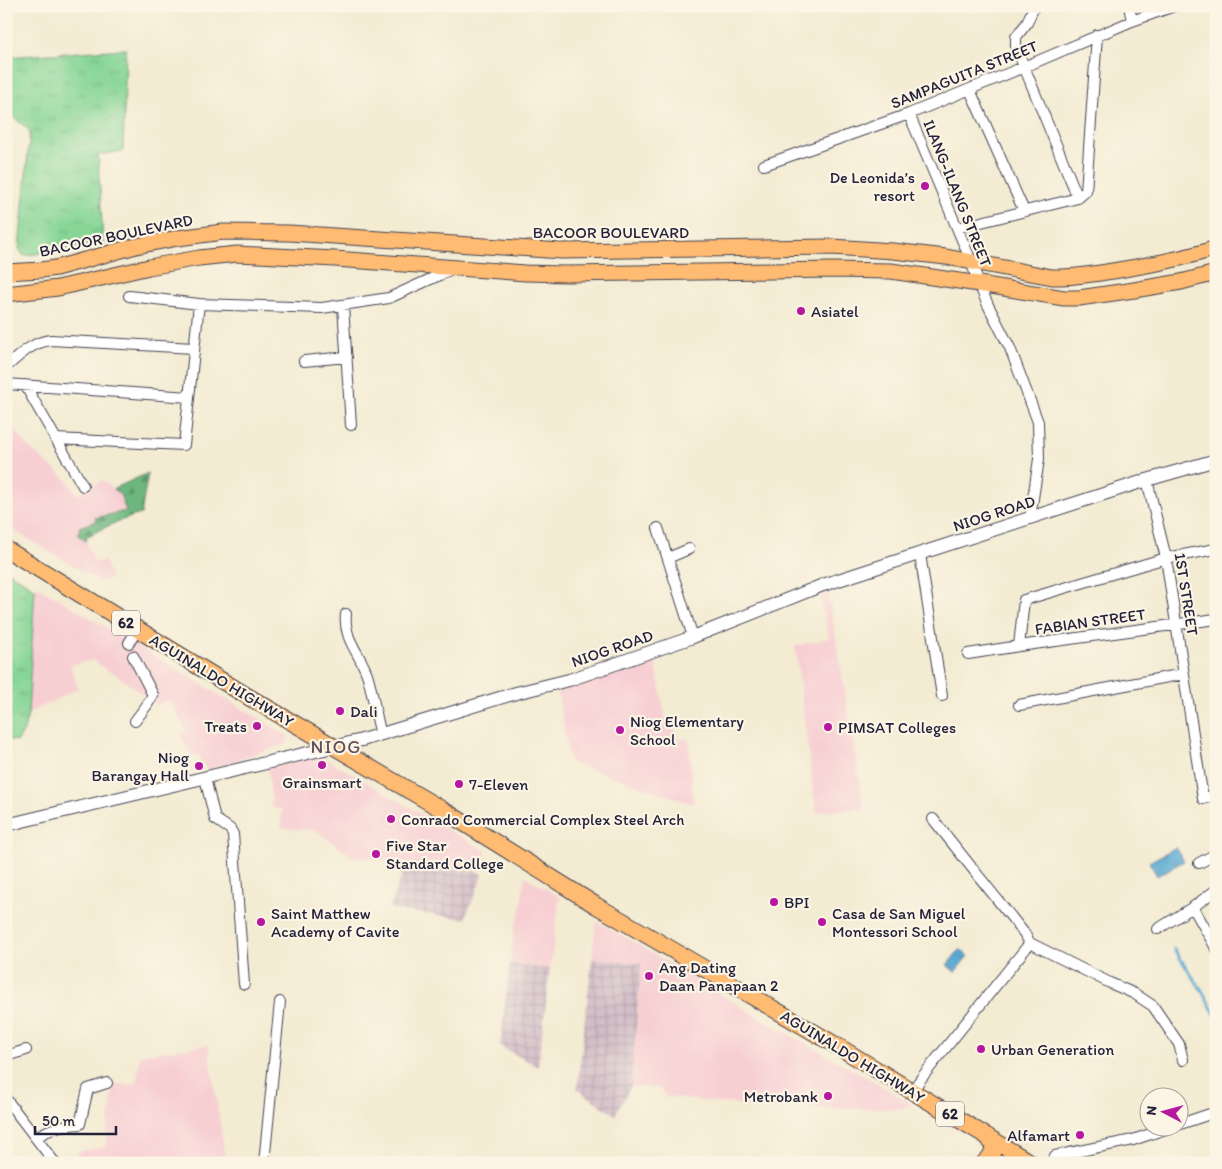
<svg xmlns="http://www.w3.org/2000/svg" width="1222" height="1169" viewBox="0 0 1222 1169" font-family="Itim,sans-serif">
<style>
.built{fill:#f7cfd3}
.industrial{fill:url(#industrial-grid)}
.grass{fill:url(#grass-tufts);stroke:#547c68}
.forest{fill:url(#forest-firs);stroke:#486c5d}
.water{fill:url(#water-ripples);stroke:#3c6586}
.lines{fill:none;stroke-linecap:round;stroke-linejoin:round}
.stream{stroke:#57a8d2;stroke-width:3}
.minor-casing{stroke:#414052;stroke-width:12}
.tertiary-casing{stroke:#414052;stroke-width:14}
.primary-casing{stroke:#414052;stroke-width:17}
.trunk-casing{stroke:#414052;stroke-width:18}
.minor{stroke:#fff;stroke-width:10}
.tertiary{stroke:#fff;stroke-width:12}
.primary{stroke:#febb71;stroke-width:15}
.trunk{stroke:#febb71;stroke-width:16}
.poi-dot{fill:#b5179e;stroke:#fcf5e5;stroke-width:2}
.labels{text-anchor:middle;stroke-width:4.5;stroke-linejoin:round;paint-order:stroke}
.shield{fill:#fcf5e5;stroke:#63616e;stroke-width:1}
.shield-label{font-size:15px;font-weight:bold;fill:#22223b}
.street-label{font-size:16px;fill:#22223b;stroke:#fcf5e5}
.poi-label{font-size:16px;fill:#22223b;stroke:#fcf5e5;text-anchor:start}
.quarter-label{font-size:19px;letter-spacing:1px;fill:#63505a;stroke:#fcf5e5}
</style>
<defs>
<pattern id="industrial-grid" width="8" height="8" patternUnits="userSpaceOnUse" patternTransform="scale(1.25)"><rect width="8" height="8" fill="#d2bdc7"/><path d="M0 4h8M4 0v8" fill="none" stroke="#b4a2ac"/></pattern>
<pattern id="grass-tufts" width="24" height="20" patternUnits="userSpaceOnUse" patternTransform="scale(1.25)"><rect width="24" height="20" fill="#87d696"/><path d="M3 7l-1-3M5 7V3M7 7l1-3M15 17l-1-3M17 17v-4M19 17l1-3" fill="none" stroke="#74b782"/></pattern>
<pattern id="forest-firs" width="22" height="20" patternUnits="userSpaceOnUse" patternTransform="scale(1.25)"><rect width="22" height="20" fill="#6db77f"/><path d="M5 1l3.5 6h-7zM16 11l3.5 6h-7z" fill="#599469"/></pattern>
<pattern id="water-ripples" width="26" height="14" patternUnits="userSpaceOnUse" patternTransform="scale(1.25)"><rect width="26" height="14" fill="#57a8d2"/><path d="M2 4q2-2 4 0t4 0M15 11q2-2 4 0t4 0" fill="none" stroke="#4888ac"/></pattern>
</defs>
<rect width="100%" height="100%" fill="#fcf5e5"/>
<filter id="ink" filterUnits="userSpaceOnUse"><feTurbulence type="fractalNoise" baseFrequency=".02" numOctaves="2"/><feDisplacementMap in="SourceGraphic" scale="10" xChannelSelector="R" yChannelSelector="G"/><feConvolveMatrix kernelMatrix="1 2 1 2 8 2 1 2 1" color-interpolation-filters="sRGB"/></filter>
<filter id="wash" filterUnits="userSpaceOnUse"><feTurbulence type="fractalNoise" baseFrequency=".0096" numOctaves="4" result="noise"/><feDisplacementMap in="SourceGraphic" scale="20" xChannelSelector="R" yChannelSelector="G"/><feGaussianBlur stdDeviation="1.12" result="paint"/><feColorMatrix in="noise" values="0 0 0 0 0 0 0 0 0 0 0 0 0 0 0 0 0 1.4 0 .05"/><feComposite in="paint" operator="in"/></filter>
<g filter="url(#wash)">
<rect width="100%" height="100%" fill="#f3ebd2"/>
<path class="built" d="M10,422L28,447L66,479L77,495L102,480L120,494L126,511L95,518L97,521L80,529L77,534L86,541L95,563L104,560L111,578L101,582L6,526V428Z
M37,586L288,736L287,744L266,750L208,771L198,756H192L180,735L187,730L169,700L157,705L114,673L106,670L94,660L70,665L78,688L28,714L35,589Z
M828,590L864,808L816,812L795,646L829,638L819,592Z
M654,656L666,721L673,720L676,740L689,739L693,804L570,762L557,688Z
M321,756L487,852L476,871L352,856L315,830L281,828L282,809L272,808L268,768Z
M525,876L561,898L559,902L550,969L510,964L515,925L520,914Z
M596,921L628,939L770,1024L868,1078L912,1104L902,1108L869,1109L809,1108L779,1105V1109L666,1097L659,1088L631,1086L641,964L592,959Z
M208,1045L226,1163H77V1152L105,1147L114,1084H136L140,1055Z"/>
<path class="industrial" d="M406,863L476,871L483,874L465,919L389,909Z
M592,959L641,964L631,1086L615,1115L577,1089Z
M510,964L550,969L538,1067L500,1046Z"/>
<path class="grass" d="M126,49L123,151L98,155L103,242L24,256L19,249L30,131L12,116H6V57Z
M6,570L35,589L28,714L24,730L18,741L6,739Z"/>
<path class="forest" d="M148,473L141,514C121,519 104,528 86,537V541L77,534L80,529L79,527L96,521L95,518L126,511L120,494L113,489Z"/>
<path class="water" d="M1176,847L1184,861L1157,876L1149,862Z
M960,949L968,956L955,972L947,965Z"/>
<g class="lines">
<path class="stream" d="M1174,949L1201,989L1216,1016"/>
</g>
</g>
<g filter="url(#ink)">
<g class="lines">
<g class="minor-casing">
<path id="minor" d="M1034,6L1027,23L1016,37V47L1078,198
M1129,6L1132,21
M970,90L1024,211
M909,114L971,261L979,284L988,305L1010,348L1038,422L1039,459L1030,518
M764,165L909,114L1024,67L1132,21L1174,6
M957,228L1078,198L1086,191L1097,35
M129,296L199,304L322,308L389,298L455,268
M343,306L351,425
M304,361L347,357
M6,367C20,355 32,342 51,340L194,348
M6,384L189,397
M25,385L83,486
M55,439L184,445L199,304
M1147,480L1166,558L1203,799L1216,794
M658,528L693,637
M920,554L942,696
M668,558L689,549
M346,614C343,640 361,654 368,677C373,696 376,716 381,735
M129,643L137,630
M1019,646L1024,600L1166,558L1216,549
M968,654L1019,646L1216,619
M133,656L153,695L147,705L135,721
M1019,705L1184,674
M205,778L215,819L230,829L233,834L244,984
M933,819L1024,933L1030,943L1110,983L1135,994L1153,1006L1179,1044L1183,1060
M1199,863L1216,854
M1193,907L1216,948
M1158,929L1193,907L1216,890
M6,1056L26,1050
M912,1091L923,1076L1030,943
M6,1099L55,1163
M1180,1124L1216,1112
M36,1137C52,1128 61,1125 80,1124L88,1089L107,1083
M264,1163L280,1002
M1051,1163L1055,1156L1133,1140L1174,1126"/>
</g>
<g class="tertiary-casing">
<path id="tertiary" d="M6,825L362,740L516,693L569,680L693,637L823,585L1147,480L1216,460
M994,1163L1009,1161L1015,1153"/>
</g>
<g class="primary-casing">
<path id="primary" d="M6,272L41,270L56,268L136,246L178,238L223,232L289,233L561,251L832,247L893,251L946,257L1052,277C1072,278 1093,274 1113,271C1148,265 1183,259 1216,248
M6,294L58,288L149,267L199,258L237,254L335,259L525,273L566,274L832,270L891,271L979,284L1064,298H1079L1134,290L1181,282L1216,273"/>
</g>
<g class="trunk-casing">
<path id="trunk" d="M6,549L247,696L448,813L597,906L839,1047L1031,1163
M984,1163L991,1156L994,1147L990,1140L987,1136"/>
</g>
<use href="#minor" class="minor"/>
<use href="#tertiary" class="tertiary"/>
<use href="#primary" class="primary"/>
<use href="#trunk" class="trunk"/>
</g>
</g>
<g class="poi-dot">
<circle cx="925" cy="186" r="5"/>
<circle cx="801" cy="311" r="5"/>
<circle cx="340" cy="711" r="5"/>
<circle cx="257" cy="726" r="5"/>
<circle cx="828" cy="727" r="5"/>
<circle cx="620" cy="730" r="5"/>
<circle cx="322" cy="765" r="5"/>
<circle cx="199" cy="766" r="5"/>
<circle cx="459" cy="784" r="5"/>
<circle cx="391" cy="819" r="5"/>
<circle cx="376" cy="854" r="5"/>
<circle cx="774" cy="902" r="5"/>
<circle cx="261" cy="922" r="5"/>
<circle cx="822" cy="922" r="5"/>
<circle cx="649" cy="976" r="5"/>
<circle cx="981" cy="1049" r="5"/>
<circle cx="828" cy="1096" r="5"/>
<circle cx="1080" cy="1135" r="5"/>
</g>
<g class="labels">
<g class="shield">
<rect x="112" y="610.5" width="28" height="25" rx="4"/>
<rect x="936" y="1101.5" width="28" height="25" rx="4"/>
</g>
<g class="shield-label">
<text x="126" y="628">62</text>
<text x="950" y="1119">62</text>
</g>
<g class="street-label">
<text transform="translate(964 74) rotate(-22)" y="6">SAMPAGUITA STREET</text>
<text transform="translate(958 193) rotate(68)" y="6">ILANG-ILANG STREET</text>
<text x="611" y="238">BACOOR BOULEVARD</text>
<text transform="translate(116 235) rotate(-12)" y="6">BACOOR BOULEVARD</text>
<text transform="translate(994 513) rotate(-18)" y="6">NIOG ROAD</text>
<text transform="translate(1187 594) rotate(81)" y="6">1ST STREET</text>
<text transform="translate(1090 621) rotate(-8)" y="6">FABIAN STREET</text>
<text transform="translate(612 648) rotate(-19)" y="6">NIOG ROAD</text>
<text transform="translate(222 680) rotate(31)" y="6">AGUINALDO HIGHWAY</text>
<text transform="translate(853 1056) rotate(31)" y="6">AGUINALDO HIGHWAY</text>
</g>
<g class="poi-label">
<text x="915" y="183" text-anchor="end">De Leonida’s<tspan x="915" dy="18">resort</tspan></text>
<text x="811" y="317">Asiatel</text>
<text x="350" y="717">Dali</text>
<text x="630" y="727">Niog Elementary<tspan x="630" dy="18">School</tspan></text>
<text x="247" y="732" text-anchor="end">Treats</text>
<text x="838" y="733">PIMSAT Colleges</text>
<text x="189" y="763" text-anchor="end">Niog<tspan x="189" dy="18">Barangay Hall</tspan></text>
<text x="322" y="788" text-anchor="middle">Grainsmart</text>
<text x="469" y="790">7-Eleven</text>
<text x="401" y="825">Conrado Commercial Complex Steel Arch</text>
<text x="386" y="851">Five Star<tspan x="386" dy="18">Standard College</tspan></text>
<text x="784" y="908">BPI</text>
<text x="271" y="919">Saint Matthew<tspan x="271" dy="18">Academy of Cavite</tspan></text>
<text x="832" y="919">Casa de San Miguel<tspan x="832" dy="18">Montessori School</tspan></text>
<text x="659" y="973">Ang Dating<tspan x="659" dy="18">Daan Panapaan 2</tspan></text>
<text x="991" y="1055">Urban Generation</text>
<text x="818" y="1102" text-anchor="end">Metrobank</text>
<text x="1070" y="1141" text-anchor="end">Alfamart</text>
</g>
<g class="quarter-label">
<text x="336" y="753">NIOG</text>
</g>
</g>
<rect width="1222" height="1169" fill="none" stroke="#fcf5e5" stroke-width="25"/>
<g transform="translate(1164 1112) rotate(276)"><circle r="24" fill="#fcf5e5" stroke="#a5a1a1"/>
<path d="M0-4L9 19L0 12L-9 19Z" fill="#b5179e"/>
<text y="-8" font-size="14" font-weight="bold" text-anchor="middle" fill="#22223b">N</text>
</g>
<path d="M35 1126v8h81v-8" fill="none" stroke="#22223b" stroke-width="2.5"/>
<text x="42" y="1126" font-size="15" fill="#22223b" stroke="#fcf5e5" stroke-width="4" paint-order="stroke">50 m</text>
</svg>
